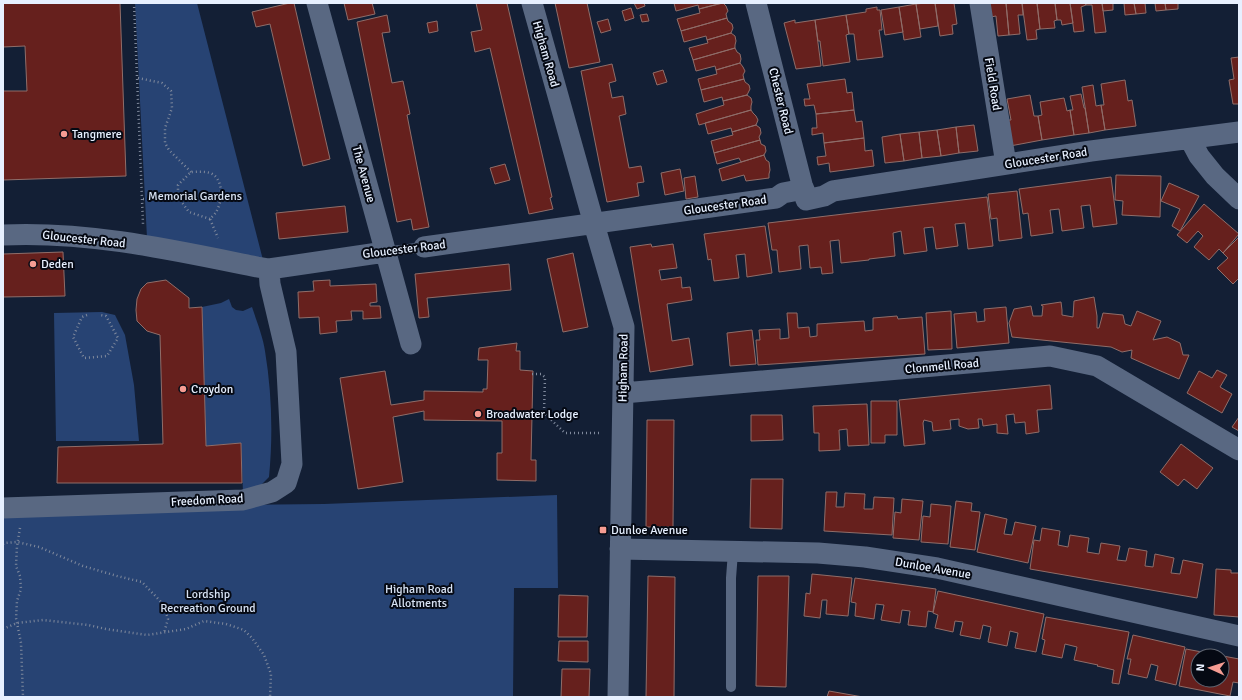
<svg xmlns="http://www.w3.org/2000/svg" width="1242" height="700" viewBox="0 0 1242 700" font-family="Signika,sans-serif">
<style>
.green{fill:#274373}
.building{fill:#66201d;stroke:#8f6d69;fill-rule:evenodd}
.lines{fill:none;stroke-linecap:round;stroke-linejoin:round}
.path{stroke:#808a9d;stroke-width:2.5;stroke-dasharray:1 3;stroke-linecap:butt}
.service{stroke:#596882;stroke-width:10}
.minor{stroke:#596882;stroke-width:21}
.poi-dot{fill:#f59c93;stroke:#050913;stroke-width:1.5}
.labels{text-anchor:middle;stroke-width:4;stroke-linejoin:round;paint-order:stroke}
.street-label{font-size:12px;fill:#e7f0ff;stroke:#050913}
.poi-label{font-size:12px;fill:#e7f0ff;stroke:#050913;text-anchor:start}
.park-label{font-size:12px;fill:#d7e2f3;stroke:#050913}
</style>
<rect width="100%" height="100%" fill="#131f35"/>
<path class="green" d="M135,3H197L263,260L147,238Z
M229,299L232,307L236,310L243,311L252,307C257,322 263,337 265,351C272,393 273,436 269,477L258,488L243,492L241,443L206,446L202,307L221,303Z
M102,312L115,315L125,335L134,385L139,441H56L54,313Z
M557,495L558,588H514L513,697H3V507L324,504Z"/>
<path class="building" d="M3,3H120L126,176L3,180V91H27L25,46L3,47Z
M290,3H294L330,159L303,166L270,24L256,27L252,12Z
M344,3H372L375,14L348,20Z
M476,3H507L552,197L550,198L553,209L529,214L490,48L475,52L471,32L482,30Z
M555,3H587L600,62L569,68Z
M634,3H644L645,6L637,9Z
M674,3H722L699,9L698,5L676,11Z
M723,3L726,6L728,11L726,14L727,18L681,31L677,19L700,13L699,9Z
M926,3H935L938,26L920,29L916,4Z
M935,3H954L957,24L952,25L953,34L940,36Z
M990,3H1006L1009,35L998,36L996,16L991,17Z
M1006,3H1022L1023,15H1018L1020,34L1009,35Z
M1022,3H1037L1040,29L1036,30L1037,39L1027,40Z
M1037,3H1055L1057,20L1054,21L1055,28L1040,29Z
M1055,3H1070L1073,23L1062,25L1061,20H1057Z
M1070,3H1085L1086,5L1081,7L1084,31L1074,32Z
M1085,3H1102L1106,32L1095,33L1092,5H1086Z
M1102,3H1113V10L1103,11Z
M1124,3H1134L1136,14L1125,15Z
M1134,3H1145L1146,13L1136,14Z
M1155,3H1165L1166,10L1156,11Z
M1165,3H1178V9L1166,10Z
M916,4L921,37L904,40L899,7Z
M877,7V10H880L882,30H879L883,57L857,60L854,34H849L846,15L866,12V9Z
M899,7L903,32L885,35L881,10Z
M631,8L634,18L625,21L622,11Z
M647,14L649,21L642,22L640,15Z
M387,15L390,32L382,33L392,83L403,81L410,114L407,115L429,227L413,230L411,219L397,222L357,22Z
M846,15L849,34L846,35L850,62L823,66L820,41H818L815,20Z
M727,18L728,21L732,24L733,28L731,33L707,40L706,36L684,42L681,31Z
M608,19L611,30L601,33L597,22Z
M795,20V23L815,20L821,66L796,69L784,23Z
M437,21L438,31L429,33L427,23Z
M731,33L735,36L736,41L735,45V48L693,60L689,48L708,43L707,40Z
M735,48L737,52L740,54L741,59L740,63L716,70L715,66L696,71L693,60Z
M1239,57V104H1233L1229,80L1234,79L1231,58Z
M740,63L743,67L745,71L743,75L744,79L701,90L698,79L717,74L716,70Z
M612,64L616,81L609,83L612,98L623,96L626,114L619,116L629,168L641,166L644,182L637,183L639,196L607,202L581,71Z
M663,70L667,82L657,85L653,73Z
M744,79L745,82L749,85L750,89L747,95L723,101L722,97L704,102L701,90Z
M845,79L847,93L852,92L854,110L816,114L814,105L805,106L804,99H810L807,84Z
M1125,80L1128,101L1132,100L1136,126L1105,130L1101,105H1104L1101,84Z
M1093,85L1096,106L1101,105L1105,130L1089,133L1082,87Z
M1081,94L1084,108H1085L1089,133L1074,135L1070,110H1073L1070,96Z
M747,95L751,98L752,102L751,106V110L699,125L696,114L724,105L723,101Z
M1030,95L1034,116H1038L1042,140L1010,146L1007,120H1011L1007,99Z
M1064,98L1067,111L1070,110L1074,135L1042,140L1038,116L1042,115L1040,102Z
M751,110L753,113L756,116L758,120L756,125L732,132L731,128L708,134L705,123Z
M854,110L856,122L862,121L864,138L824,143L823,133L812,135V128H817L816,114Z
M756,125L760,128L761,133L759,137L760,140L714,153L711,141L733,135L732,132Z
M974,125L978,151L959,153L956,127Z
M956,127L959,153L941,156L937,130Z
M937,130L941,156L922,158L919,132Z
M919,132L922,158L904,161L900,134Z
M900,134L904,161L885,163L882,137Z
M864,138L865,151L872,150L874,166L830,172L829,163L818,165L817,157L826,156L824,143Z
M760,140L761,144L765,146L766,151L764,155L741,162L739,158L717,164L714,153Z
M764,155L766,160L769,162L770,170L769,174V178L746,181L744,175L722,181L719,169Z
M505,164L510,180L495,184L490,168Z
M680,169L684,191L665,195L661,173Z
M1116,175L1161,176L1160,217L1122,215L1123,201L1115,200Z
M695,176L698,197L686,199L684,178Z
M1111,177L1117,224L1093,227L1090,205L1081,206L1084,228L1062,231L1059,209L1050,210L1053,233L1031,236L1028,213L1023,214L1019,189Z
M1169,183L1199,196L1180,231L1172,226L1180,209L1161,201Z
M1017,191L1022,238L999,241L997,218L991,219L988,194Z
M987,197L993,246L968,249L965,223L955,224L958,246L936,249L933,227L924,228L927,251L904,254L901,231L893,233L895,256L869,259V260L841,263L839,240L830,241L833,273L822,274L821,267L810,268L808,245L799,246L801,269L779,272L777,250H772L768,223Z
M1204,204L1239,234L1223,253L1219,249L1209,260L1194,247L1203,236L1198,231L1187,243L1177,235Z
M345,206L348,232L279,239L276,213Z
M765,226L772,273L747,277L745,254L736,255L739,278L714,281L711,259L708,260L704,234Z
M1239,237V278L1233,284L1217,268L1228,258L1223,253Z
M651,244L652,247L673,244L677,268L659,270L661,280L681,277L682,288L690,287L692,300L667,304L672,341L689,338L693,365L650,372L630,247Z
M63,252L65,296L3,297V254Z
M573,253L588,327L563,332L547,259Z
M509,264L511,290L427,298L429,317L419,318L415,274Z
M166,280L189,298V308L202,307L206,446L241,443L242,483H57L58,447L163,444L160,335L147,331L137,321L136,310L137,299L141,289L147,283Z
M330,280V286L376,284L377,302L370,303V306H380L381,318L363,319V311H351L352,320L336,321L337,332L320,334L319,317L299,318L298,292L314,291L313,281Z
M1094,297L1097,316V328H1099L1103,313L1123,315L1125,324L1131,326L1137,311L1161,321L1153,340L1167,337L1180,343L1183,355H1189L1179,379L1131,358L1132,350L1122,352L1111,347L1012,337L1009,323L1014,309L1031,306L1033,316H1042L1043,306L1041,305L1061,302L1062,310V315L1073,317L1074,301Z
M1006,307L1009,343L957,348L954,314L976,312L977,322L985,321L984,309Z
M951,311L952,349L928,350L926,313Z
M787,313H797L798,328L809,327L810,337L817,336V324L864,321L865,331L873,330V318L897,316L898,319L922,317L925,354L758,365L756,340H760L759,330L780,329V339L789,338Z
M752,330L756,364L730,366L727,333Z
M517,343L516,351H520V370L533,371L531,460H536V481L497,480V453H502V421L424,420V411L393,417L403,482L358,489L340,378L385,371L391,405L424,400V391L483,392V389H487L488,360H478L479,348Z
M1217,370L1227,375L1220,387L1232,394L1222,413L1187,393L1199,371L1212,378Z
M1050,385L1052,409L1037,410L1039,432L1026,434L1025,422L1015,423L1014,414L1006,415L1008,434L997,433V424L983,426L982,419H978L979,428L968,429L959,426V419L950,420L951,429L933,431L932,422L924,420L923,423L925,444L904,446L899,400Z
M871,401H897V435H885V443H871Z
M867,404L869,445L848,446L847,429L839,430L840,450L819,451V433H814L813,406Z
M751,415H782L783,440L751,441Z
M1239,417V431L1232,427Z
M647,420H674L673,527H646Z
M1181,444L1213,468L1197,489L1184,479L1178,486L1160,472Z
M751,479H783L782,529L750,528Z
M826,492H837L836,507H844L845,493L865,494L864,509H873L874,497L894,498L892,535L824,531Z
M902,499L923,501L919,540L893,538L895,512L901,513Z
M956,501L972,503L971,511L980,512L975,550L950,547Z
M931,504L951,506L948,544L921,542L923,516L930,517Z
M985,514L1007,519L1004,534L1012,535L1015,522L1036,526L1028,563L977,552Z
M1042,528L1060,531L1058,545L1068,547L1070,535L1089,538L1087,552L1099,554L1101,543L1120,546L1117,560L1126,561L1129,548L1147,551L1145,566L1153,567L1155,554L1174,558L1171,573L1180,574L1183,560L1203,564L1197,598L1030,569L1034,540L1040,541Z
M1216,569L1231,570V573H1239V617L1214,615Z
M812,574L852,578L848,616L826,614L827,600H822L820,618L804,616L806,593L810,594Z
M648,576L675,577L674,697H646Z
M758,576H789L786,687L756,686Z
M855,578L936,589L933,612L928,611L926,627L908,625L910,611L902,610L900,623L881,620L884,605L876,604L874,619L855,616L856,603L851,602Z
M938,591L1044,614L1036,652L1015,648L1018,633L1010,631L1007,646L988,642L991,627L983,625L980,639L960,635L963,622L955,621L953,632L935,628L938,615L933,613Z
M559,595L588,596L587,637H558Z
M1046,617L1129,632L1119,684L1112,683L1114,670L1097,666L1098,665L1074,660L1077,647L1065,644L1062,658L1042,654L1045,640L1042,639Z
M1133,635L1185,647L1176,685L1155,680L1158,666L1151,664L1147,678L1128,674L1131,659H1127Z
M559,641H588V662L558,661Z
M1186,649L1239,659V683L1233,682L1230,696L1179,686ZM1198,656H1222V680H1198Z
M562,669H590L589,697H561Z
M829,691L863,697H827Z"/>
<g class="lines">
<path class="path" d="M134,3L143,224
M138,78L162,83L171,91L172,108L165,128V143L169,150L191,172
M143,199L178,197
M210,219L189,212L178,197V185L191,172C196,172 204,171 210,173C224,178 223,201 216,212C215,214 212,217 210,219L218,238
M87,315L82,317L73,337L84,358L107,356L118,338L106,316L100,315
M532,374H541L545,377L544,413L565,433H601
M20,528L17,546L16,566L20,576L21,589L17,601L16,618L21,643L23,697
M3,544L4,543L17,542L39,547L83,566L117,576L142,582L163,604L168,619L164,633
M3,629L17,623L43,620L88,625L106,629L147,635L186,629L204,621L226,624L244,630L252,638L264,655L271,674L270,697"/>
<path class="service" d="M385,252L424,247
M731,687V578L733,552"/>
<path class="minor" d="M317,3L411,344
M532,3L594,224L624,327L618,697
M756,3L806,200L824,196L833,191L1091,151L1239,132
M980,3L1006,164
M1190,139L1199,156L1215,176L1239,199
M3,235C89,231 173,250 257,267L269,269L385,252
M424,247L776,198L783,193L804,189
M623,393L1050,356L1097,366L1239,450
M3,508L243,500L272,492L286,483L292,464L286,352L270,284L269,269
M620,549L818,553L865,557L937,568L1239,636"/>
</g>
<g class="poi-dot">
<circle cx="64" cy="134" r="4"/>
<circle cx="33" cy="264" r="4"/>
<circle cx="183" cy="389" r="4"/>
<circle cx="478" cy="414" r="4"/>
<rect x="599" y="526" width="8" height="8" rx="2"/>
</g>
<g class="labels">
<g class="street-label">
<text transform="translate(546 54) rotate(74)" y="4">Higham Road</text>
<text transform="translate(993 84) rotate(81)" y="4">Field Road</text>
<text transform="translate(781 101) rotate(76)" y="4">Chester Road</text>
<text transform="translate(1046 158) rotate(-9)" y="4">Gloucester Road</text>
<text transform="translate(364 174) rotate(75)" y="4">The Avenue</text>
<text transform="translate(725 205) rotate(-8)" y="4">Gloucester Road</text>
<text transform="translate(84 239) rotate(6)" y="4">Gloucester Road</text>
<text transform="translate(404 249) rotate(-7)" y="4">Gloucester Road</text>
<text transform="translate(942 366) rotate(-5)" y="4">Clonmell Road</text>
<text transform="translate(623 368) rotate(-89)" y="4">Higham Road</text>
<text transform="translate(207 500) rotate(-3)" y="4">Freedom Road</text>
<text transform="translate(933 568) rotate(10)" y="4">Dunloe Avenue</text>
</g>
<g class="poi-label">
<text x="72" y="138">Tangmere</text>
<text x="41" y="268">Deden</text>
<text x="191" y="393">Croydon</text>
<text x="486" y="418">Broadwater Lodge</text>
<text x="611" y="534">Dunloe Avenue</text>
</g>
<g class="park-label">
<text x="195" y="200">Memorial Gardens</text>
<text x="419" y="593">Higham Road<tspan x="419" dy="14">Allotments</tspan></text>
<text x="208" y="598">Lordship<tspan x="208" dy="14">Recreation Ground</tspan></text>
</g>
</g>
<rect width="1242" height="700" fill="none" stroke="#e7f0ff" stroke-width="8"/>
<g transform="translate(1210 668) rotate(273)"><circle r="19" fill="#050913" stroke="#5f6571"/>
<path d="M0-3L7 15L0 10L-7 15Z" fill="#f59c93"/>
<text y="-6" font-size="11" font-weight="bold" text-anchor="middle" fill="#e7f0ff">N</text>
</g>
</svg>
